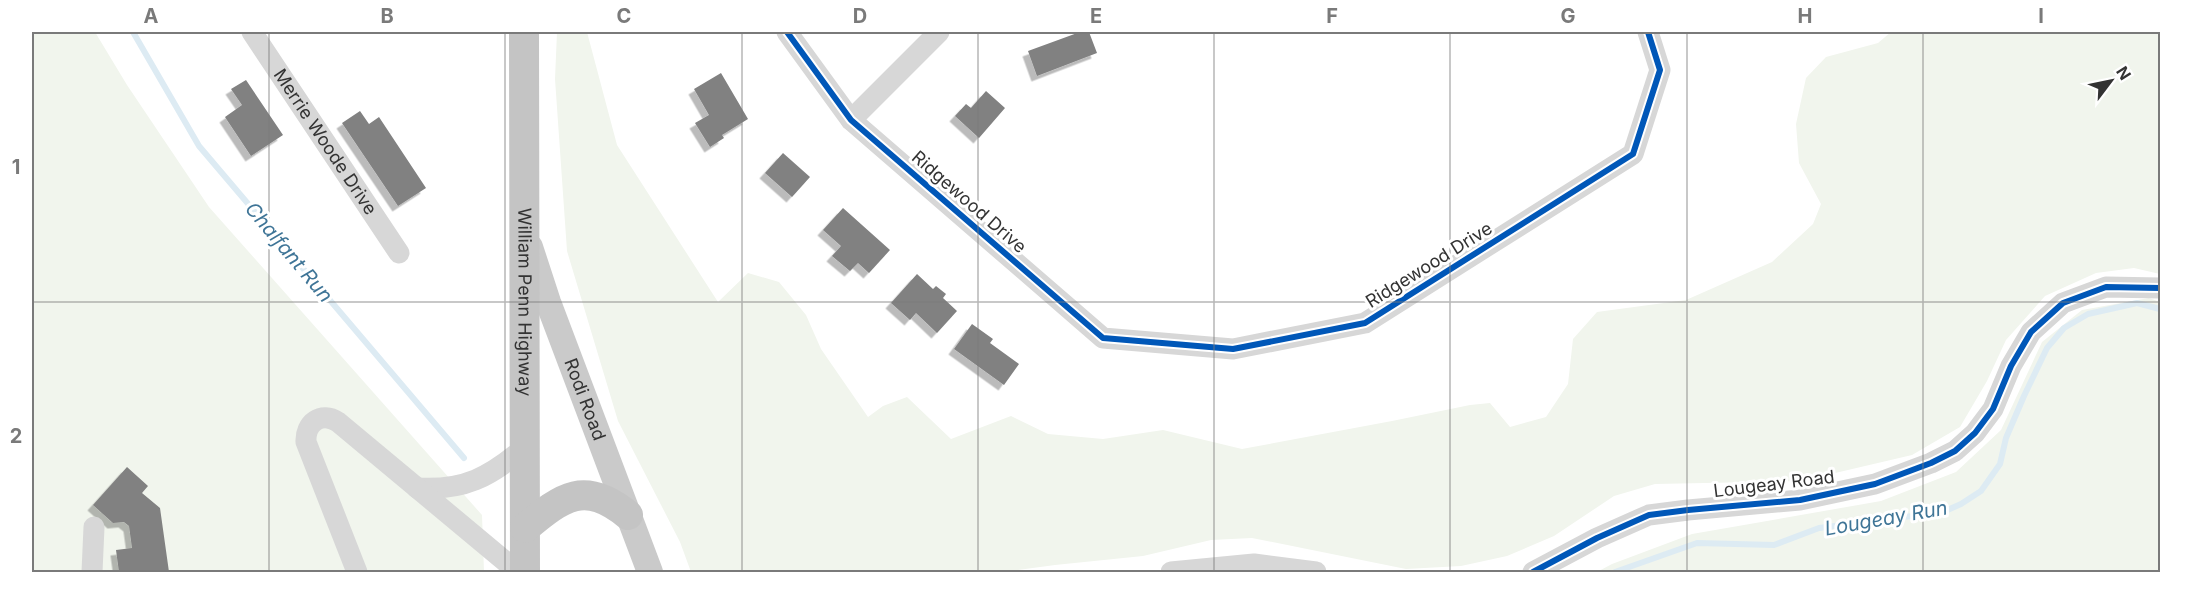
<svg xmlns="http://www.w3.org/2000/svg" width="2192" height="604" viewBox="0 0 2192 604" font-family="Inter,sans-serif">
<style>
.green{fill:#f1f5ed}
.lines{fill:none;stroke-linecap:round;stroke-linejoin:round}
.stream{stroke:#ddebf3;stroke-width:6}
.building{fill:#818181;filter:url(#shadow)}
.minor{stroke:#d7d7d7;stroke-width:21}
.major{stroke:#cacaca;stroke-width:26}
.highway{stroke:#c4c4c4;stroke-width:30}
.cycleway-casing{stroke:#fff;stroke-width:10}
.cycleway{stroke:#0057b8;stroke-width:6}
.grid{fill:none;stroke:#7a7a7a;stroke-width:1.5;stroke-opacity:0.55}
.labels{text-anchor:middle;stroke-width:6;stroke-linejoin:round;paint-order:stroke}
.street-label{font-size:18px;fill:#333;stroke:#fff}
.water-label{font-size:20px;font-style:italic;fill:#3f7597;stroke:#fff}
.neatline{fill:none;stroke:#7a7a7a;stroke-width:2}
.grid-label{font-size:20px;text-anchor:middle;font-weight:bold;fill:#7a7a7a}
</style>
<defs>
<filter id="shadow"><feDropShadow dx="-5.5" dy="5.5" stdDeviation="0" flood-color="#0004"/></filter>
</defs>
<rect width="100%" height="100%" fill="#fff"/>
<path class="green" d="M32,32H95L127,85L209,207L482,515L484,572H32Z
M557,32H587L617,145L718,302L748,273L779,282L806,315L821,349L868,417L883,406L907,397L951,439L1011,416L1048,434L1103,439L1163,430L1242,449L1392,421L1470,405L1490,403L1510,427L1546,417L1568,384L1573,339L1597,312L1686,300L1772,262L1813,224L1821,204L1799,163L1796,124L1806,78L1826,57L1878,43L1891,32H2160V274L2134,268L2096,273L2045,296L2006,340L1987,381L1960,427L1912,455L1801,481L1655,484L1614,496L1554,536L1507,556L1461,566L1406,569L1252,538L1211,540L1143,556L1055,565L1004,572H691L680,542L618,421L567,251L555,79Z
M2149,298L2160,302V572H1597L1612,564L1692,534L1881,501L1956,472L2001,430L2042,342L2082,310Z"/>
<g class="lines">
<path class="stream" d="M133,32L199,146L464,458
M1615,572L1697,543L1774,545L1819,528L1943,512L1961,504L1981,491L2000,464L2006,438L2024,396L2047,348L2064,328L2088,314L2137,303L2160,309"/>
</g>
<path class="building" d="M1080,32H1089L1097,53L1037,76L1028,51Z
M721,73L748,119L722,135L724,138L710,147L695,123L709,115L694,89Z
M246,80L283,135L251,156L225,117L242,105L231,89Z
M986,91L1005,108L979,138L955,116L966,104L971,108Z
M360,111L369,124L379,117L426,188L398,206L342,123Z
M783,153L810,177L792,197L765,173Z
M843,208L890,250L869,273L858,263L850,271L832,256L841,246L823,230Z
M917,274L933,289L936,286L946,294L943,298L957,311L937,333L916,313L910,320L891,303Z
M972,324L993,339L990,343L1019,364L1004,385L954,349Z
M127,467L148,486L142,493L160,508L169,572H119L116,550L132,548L129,526L124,522L113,523L93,505Z"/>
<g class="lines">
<g class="minor">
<path id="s1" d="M252,32L399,253"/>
<path d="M787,32L851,120L1103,338L1233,349L1365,323L1633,154L1660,70L1648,32"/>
<path d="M851,120L939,32"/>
<path d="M417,488C464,491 490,477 525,447"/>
<path d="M92,572L94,527"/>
<path d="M357,572L306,442C305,423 321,411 338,422L518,572"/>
<path d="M1171,572L1254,564L1316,572"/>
<path d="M1533,572L1597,538L1649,515L1688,510L1800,500L1875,484L1931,463L1955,451L1975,433L1993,409L2011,366L2031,332L2063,303L2106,287L2160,288"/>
</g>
<path class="major" id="s2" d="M530,247L548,302L650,572"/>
<g class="highway">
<path id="s3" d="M524,32L525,572"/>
<path d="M525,528C563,496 585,480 628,515"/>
</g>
<g class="cycleway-casing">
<path id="cycleway" d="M787,32L851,120L1103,338L1233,349L1365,323L1633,154L1660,70L1648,32
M1533,572L1597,538L1649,515L1688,510L1800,500L1875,484L1931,463L1955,451L1975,433L1993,409L2011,366L2031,332L2063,303L2106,287L2160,288"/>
</g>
<use href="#cycleway" class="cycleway"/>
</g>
<path class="grid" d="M269,32V572M505,32V572M742,32V572M978,32V572M1214,32V572M1450,32V572M1687,32V572M1923,32V572M32,302H2160"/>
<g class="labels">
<g class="street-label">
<text dy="6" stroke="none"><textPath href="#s1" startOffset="132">Merrie Woode Drive</textPath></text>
<text transform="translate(969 202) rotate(41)" y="6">Ridgewood Drive</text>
<text transform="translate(1429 265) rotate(-32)" y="6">Ridgewood Drive</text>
<text dy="6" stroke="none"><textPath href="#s3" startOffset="270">William Penn Highway</textPath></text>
<text dy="6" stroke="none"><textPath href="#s2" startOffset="162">Rodi Road</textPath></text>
<text transform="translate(1774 484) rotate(-7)" y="6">Lougeay Road</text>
</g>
<g class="water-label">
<text transform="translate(289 252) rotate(50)" y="7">Chalfant Run</text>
<text transform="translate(1886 518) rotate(-10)" y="7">Lougeay Run</text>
</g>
</g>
<rect width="2192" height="604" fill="none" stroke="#ffffff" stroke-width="66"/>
<g transform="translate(2111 81) rotate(58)" stroke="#ffffff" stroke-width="4.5" paint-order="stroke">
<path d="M0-4.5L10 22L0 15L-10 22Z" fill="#333333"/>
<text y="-9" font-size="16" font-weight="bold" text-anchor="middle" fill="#333333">N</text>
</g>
<rect x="33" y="33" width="2126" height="538" class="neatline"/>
<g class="grid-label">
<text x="151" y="23">A</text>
<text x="387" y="23">B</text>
<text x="624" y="23">C</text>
<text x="860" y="23">D</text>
<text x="1096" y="23">E</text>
<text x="1332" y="23">F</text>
<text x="1568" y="23">G</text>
<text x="1805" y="23">H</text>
<text x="2041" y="23">I</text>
<text x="16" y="174">1</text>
<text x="16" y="443">2</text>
</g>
</svg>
